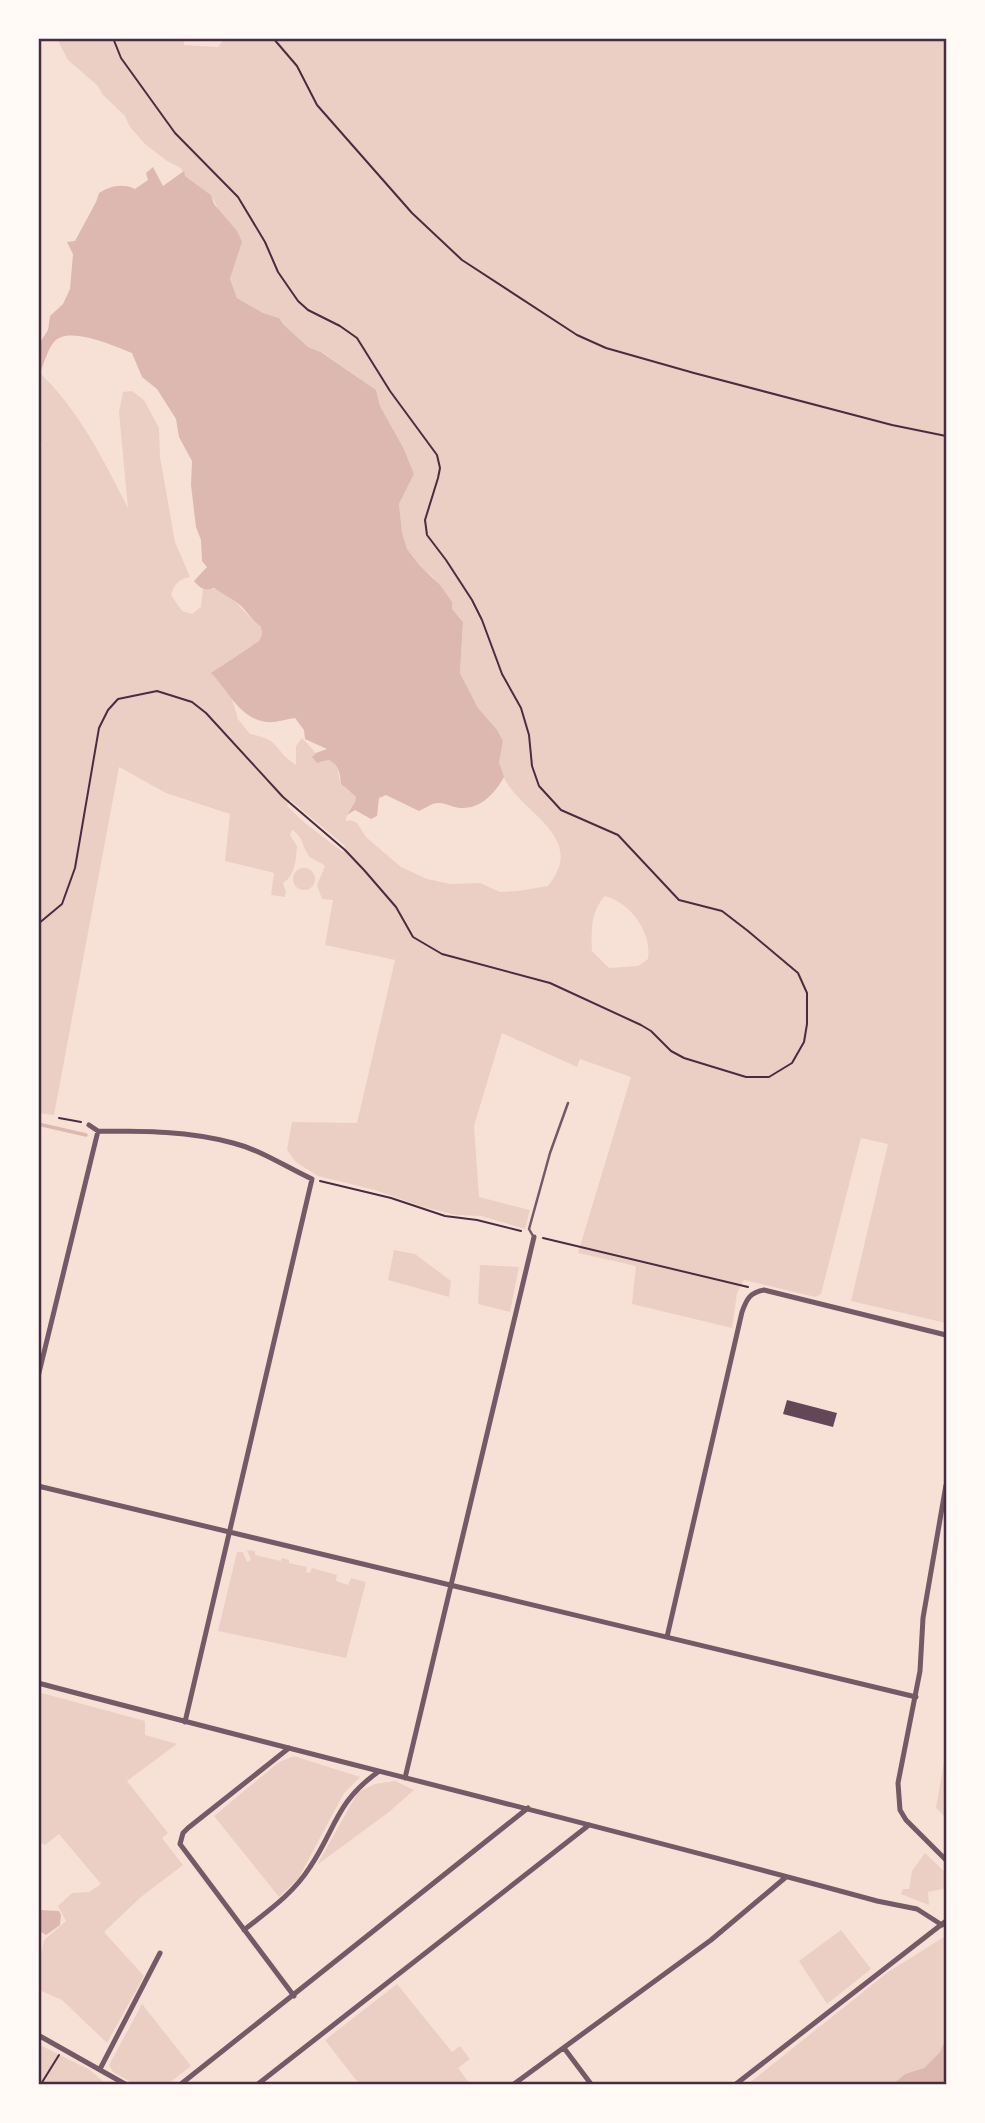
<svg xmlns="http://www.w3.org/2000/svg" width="985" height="2123" viewBox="0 0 985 2123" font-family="'Fira Sans',sans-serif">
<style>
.green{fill:#ebcfc5;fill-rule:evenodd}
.water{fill:#dcb8b0}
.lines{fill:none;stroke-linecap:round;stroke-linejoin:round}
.stream{stroke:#dcb8b0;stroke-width:3.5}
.building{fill:#644757}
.path{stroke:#4a2c40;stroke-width:2}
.service{stroke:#755966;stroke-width:2.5}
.minor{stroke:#755966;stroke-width:5}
.neatline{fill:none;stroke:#4a2c40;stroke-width:2.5}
</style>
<rect width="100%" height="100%" fill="#f7e1d7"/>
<path class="green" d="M225,38L946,39V1323L851,1301L888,1144L861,1138L821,1294L815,1297L744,1280L737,1293L732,1328L632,1304L636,1266L578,1253L631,1077L580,1059L577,1067L502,1033L474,1126L479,1197L530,1210L525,1229L481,1216L456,1215L423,1207L375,1190L318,1176L296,1162L287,1150L292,1122L357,1123L395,960L325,945L333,900L322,899L317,885L325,866C321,862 314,861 309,856C302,847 304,837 292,830L290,835L297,846C296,860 295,876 283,883L286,892L285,897L271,895L274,873L225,861L230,814L166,793L119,767L54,1115L39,1113L38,457L42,445L38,435V371C79,410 103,459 128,508L119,412L123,392L132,391L144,400L159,428L160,457L175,542L190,577C179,579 174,584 171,595L182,611L192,614L201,607L203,589C207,589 211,588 215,589C232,593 247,617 261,627L262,634L259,641L221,666L222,684L232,699L238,719L250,734C282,740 273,750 296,765V746L302,738L316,753L313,755L320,763L329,760C342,766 336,776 342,785C346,790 352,793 356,797C355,807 346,811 346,821L351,820L357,823L366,837L401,867L427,879L450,884L480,883L500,892L518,891L548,886C593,830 504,810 499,762C499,756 502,747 503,741L478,708L460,673L463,622L452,609L433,577L418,565L407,549L402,532L399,504L414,474L404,449L380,406L376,390L322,352L308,347L283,324L279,318L263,313L237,298L230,279L241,245L237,231L220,213L211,195L185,176L181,168L167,161L145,144L130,127L125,116L102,94L98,86L68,60L57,39H184V45L218,47ZM290,800L345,846L343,852L305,823L287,806ZM605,896C631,903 652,933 648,959L638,966L609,968L592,951C591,930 591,911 605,896Z
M293 879a11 11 0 1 1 22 0a11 11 0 1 1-22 0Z
M394,1250L415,1254L451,1281L449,1297L388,1280Z
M480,1265L519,1267L510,1312L478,1304Z
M247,1550L255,1551V1555L281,1561L282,1558L289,1560V1563L307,1567L306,1572L310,1573L312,1568L337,1575L336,1581L348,1585L351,1578L366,1582L346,1658L218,1631L237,1552H243L247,1562L251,1560Z
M38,1692L145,1721V1735L177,1744L127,1781L168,1833L162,1838L183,1865L141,1897L104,1932L144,1976L107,2043L62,2000L39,1990V1963L44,1940L66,1921L58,1906L72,1893L89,1892L101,1884L59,1834L45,1845L39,1842Z
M946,1751V1818L936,1808Z
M294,1756L360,1777L344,1793L298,1879L279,1897L214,1816L279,1762Z
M395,1781L414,1790L389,1812L317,1865L358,1792L375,1784Z
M925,1853L946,1873V1888L928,1892L929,1905L901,1894L903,1889H909L912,1871Z
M841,1930L871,1969L827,2004L799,1961Z
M944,1937H946V2037L940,2052L924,2068L905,2074L893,2084H748L888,1972Z
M397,1984L452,2052L460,2046L470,2059L458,2068L470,2084H359L325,2040Z
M142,2004L191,2066L168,2084H134L113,2072L109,2065Z
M38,2044L90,2070L106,2084H39Z"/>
<path class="water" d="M153,167L163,186L184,171L185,176L211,195L214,204L237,231L242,242L230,279L237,298L263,313L279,318L283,324L308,347L321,352L376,390L380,406L404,449L414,474L399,504L402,532L407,549L419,565L440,585L452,602V609L463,622L460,673L478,708L497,730L503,741L499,762L504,777C495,793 481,809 461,808C454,808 446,803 439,803C431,803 426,808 419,811L386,795L379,798L377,816L371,819L355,810L347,815L355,802L356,797L341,784C340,773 339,765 329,760L317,763L312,757L316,753L327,749L305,739L304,730L295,718C286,719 276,723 266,722C239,718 228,690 211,673L259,641L262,634L261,627C253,621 250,616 244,609C237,601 223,594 214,588C204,591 201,589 194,581L207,567L202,561L201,540L196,527L191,485L192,461L179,437L176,419L157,389L142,377L132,353C114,346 68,325 54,342C47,350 44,364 40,373L39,371V344L48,330L50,316L63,304L70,289L73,254L67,242L75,241L96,202L99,193C110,186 123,183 135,189L148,180L146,173Z
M39,1910L59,1911L61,1915L60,1925L46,1935L39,1931Z
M946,2037V2083L893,2084L905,2074L924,2068L940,2052Z"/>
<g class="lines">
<path class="stream" d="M38,1124L86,1135"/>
</g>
<path class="building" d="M787,1400L837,1413L833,1427L783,1414Z"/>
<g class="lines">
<path class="path" d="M273,38L297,66L317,105L412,213L462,260L577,335L606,348L694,373L892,425L946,436
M38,924L62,904L75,868L99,728L108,710L118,699L157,691L192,702L206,713L283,797L345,850L364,870L396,907L413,937L442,954L550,983L641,1025L651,1031L671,1051L684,1058L746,1077H769L792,1063L804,1042L807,1024V993L798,973L748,931L722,911L679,900L618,835L561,810L539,786L532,766L529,735L521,708L502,674L482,620L472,600L446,560L427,535L425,520L438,478L440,468L437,455L390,391L357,338L340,326L308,310L298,301L278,272L265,242L238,197L175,133L121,58L113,38
M59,1118L81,1122
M320,1181L391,1198L445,1216L477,1220L521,1231
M543,1238L748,1287
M41,2084L59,2055"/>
<path class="service" d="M533,1236L529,1229L550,1153L568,1103"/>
<path class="minor" d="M89,1125L98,1131C144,1131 189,1131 233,1143C261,1150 286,1167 312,1179L185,1722
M38,1377L98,1131
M946,1485L923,1618L920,1671L898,1783L900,1810L906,1820L946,1860
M38,1486L916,1697
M667,1637L742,1312C747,1298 750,1293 764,1290L946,1335
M38,1683C318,1757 599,1825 877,1901L917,1909L942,1925
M289,1748L188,1828L183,1833L180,1844L294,1996
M405,1778L534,1237
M244,1930C268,1911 293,1894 310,1867C336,1828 336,1802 378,1772
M38,2035L125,2084
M564,2048L591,2084
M100,2069L160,1953
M181,2084L528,1808
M258,2084L589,1825
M514,2084L711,1940L786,1877
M736,2084L946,1921"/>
</g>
<rect width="985" height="2123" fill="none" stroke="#fffaf5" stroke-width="80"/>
<rect x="40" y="40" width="905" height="2043" class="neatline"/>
</svg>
